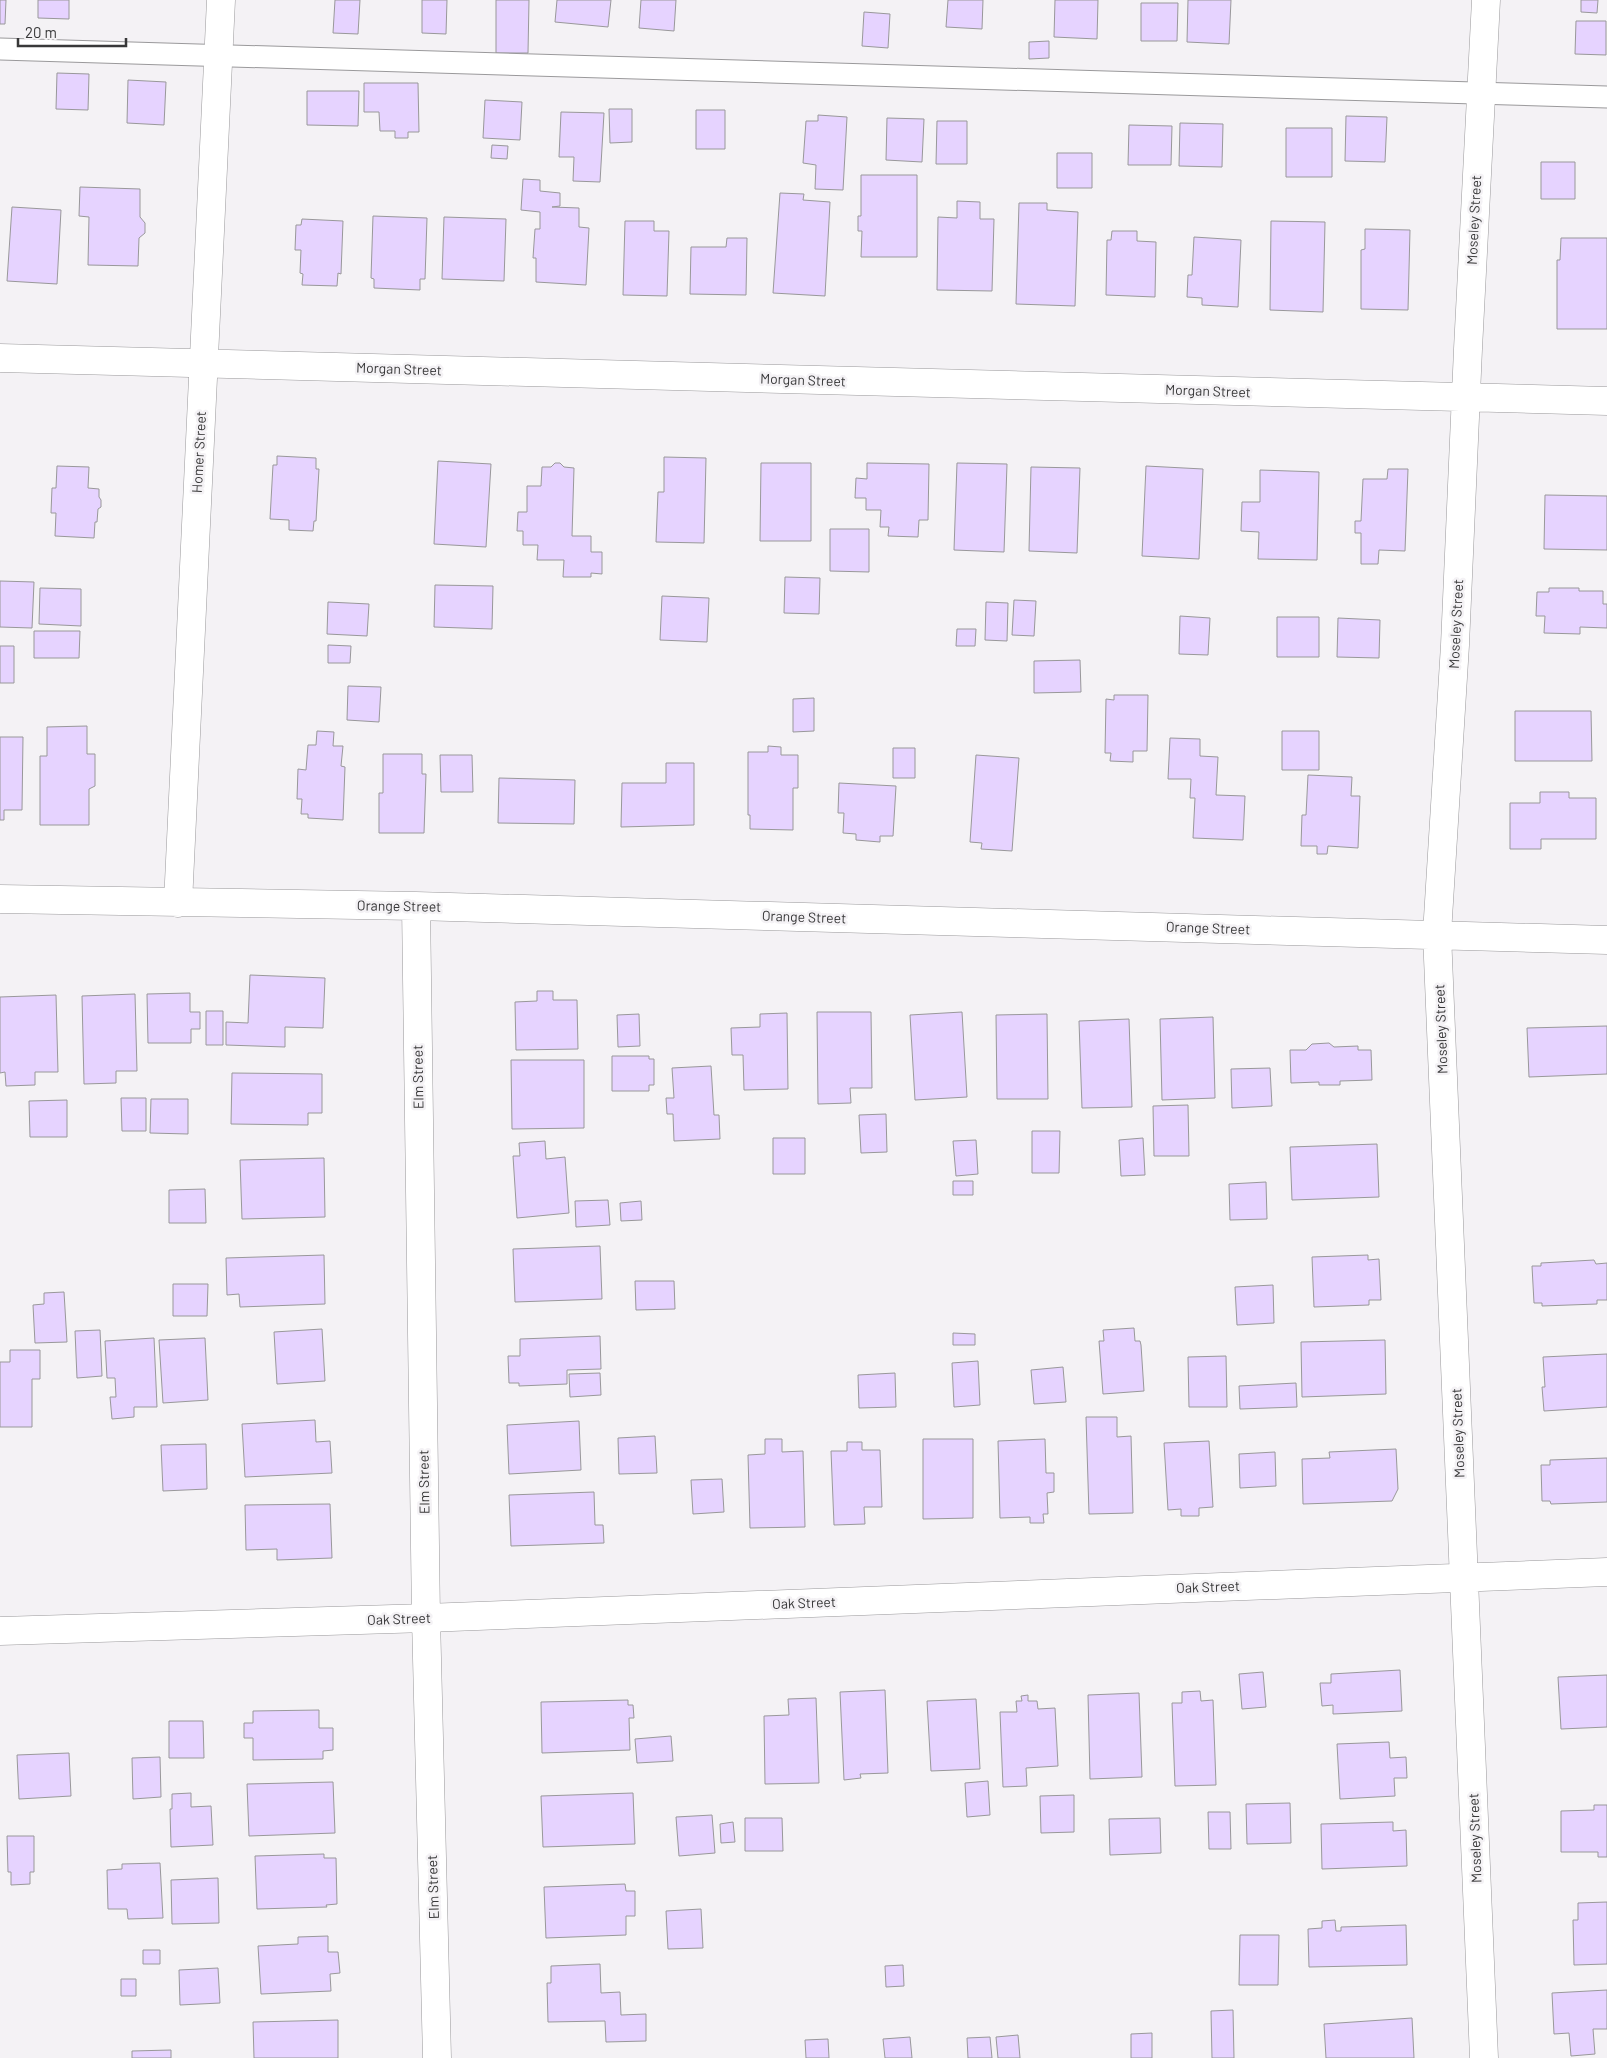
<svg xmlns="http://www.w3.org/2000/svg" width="1607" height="2058" viewBox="0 0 1607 2058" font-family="Barlow,sans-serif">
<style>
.building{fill:#e6d3ff;stroke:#99989a}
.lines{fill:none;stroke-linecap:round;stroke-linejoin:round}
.lane-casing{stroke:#9a999b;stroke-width:23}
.street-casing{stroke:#9a999b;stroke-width:29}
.lane{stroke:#fff;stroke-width:21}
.street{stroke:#fff;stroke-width:28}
.labels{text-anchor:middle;stroke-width:5;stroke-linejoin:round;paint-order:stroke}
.street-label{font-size:14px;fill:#383839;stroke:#f4f2f5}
</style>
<rect width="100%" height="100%" fill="#f4f2f5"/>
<path class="building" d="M0,0H6L5,24H0Z
M38,0H69V19L38,18Z
M335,0H360L358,34L333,33Z
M422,0H447L446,34L422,33Z
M496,0H529L528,53H496Z
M557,0H611L608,27L555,22Z
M641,0H676L674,31L639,28Z
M948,0H983L982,29L946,27Z
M1055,0H1098L1097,39L1054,37Z
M1188,0H1231L1229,44L1187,42Z
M1581,0H1598L1597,13L1581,12Z
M1141,3H1178L1177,41H1141Z
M864,12L890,14L888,48L862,46Z
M1576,21H1606V55L1575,54Z
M1049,41V58L1029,59V42Z
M57,73L89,74L88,110L56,109Z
M128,80L166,82L164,125L127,123Z
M364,83H418L419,132H408V138H395V131H380L379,112H364Z
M307,91H359L358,126L307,125Z
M485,100L522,102L520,140L483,138Z
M609,109H632V142L610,143Z
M696,110H725V149H696Z
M561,112L604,113L600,182L573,181L574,157H559Z
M818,115L847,117L843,190L815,189L816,165L803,163L806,121H818Z
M1346,116L1387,117L1385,162L1345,161Z
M887,118L924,119L922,162L886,160Z
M937,121H967V164H936Z
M1180,123L1223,124L1222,167L1179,166Z
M1129,125L1172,126L1171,165H1128Z
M1286,128H1332V177H1286Z
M492,145L508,146L507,159L491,158Z
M1057,153H1092V188H1057Z
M1541,162H1575V199H1541Z
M861,175H917V257H861L862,231H858V216H861Z
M523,179L540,180V191L560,193V206L552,207L579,208V227L589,228L586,285L536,282V258H533L535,229H540V212L521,210Z
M80,187L140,189V217L145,223V233L139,238L138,266L88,265L89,217L79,216Z
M780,193L804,194L803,200L830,202L825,296L773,293Z
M957,201L980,202V219H994L992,291L937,290L938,217L957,218Z
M1019,203H1047V210L1078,212L1075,306L1016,304Z
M12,207L61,210L57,284L7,281Z
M373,216L427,218L425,279H420V290L374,288V279L371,278Z
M444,217L506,219L504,281L442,279Z
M302,219L343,221L341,274L338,273L337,286L302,285L303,274L300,273L301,250H295L296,225H301Z
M625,221H654V231H669L667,296L623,295Z
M1271,221L1325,222L1323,312L1270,310Z
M1365,229L1410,230L1408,310L1361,309V250L1365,249Z
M1112,231H1137V241L1156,242L1155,297L1106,295L1107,240H1111Z
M1194,237L1241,240L1238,307L1202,305V298L1187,297L1188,275H1192Z
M727,238H747L746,295L690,294L691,247H726Z
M1561,238H1607V329H1557V260H1560Z
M277,456L316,458V469H319L316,521H314L313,531L289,530V520L270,519L273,465H277Z
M664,457L706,458L704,543L656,542L658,492H664Z
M438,461L491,464L486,547L434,544Z
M555,463H560L564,467L574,468L572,536H591V552H602V574L591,573V577H563L564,560H537L538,545H523V531H517L518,512H527V486H541L542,467H551Z
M761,463H811V541H760Z
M867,463L929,464L928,520H919L918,537L888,536L889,527H880L881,510H866V498H855L856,478L867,479Z
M957,463L1007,464L1004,552L954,550Z
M57,466L89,467L88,488L99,489V497L101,500V507L98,509L97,522H95L94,538L55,536L56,513H51L52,488H56Z
M1146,466L1203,469L1199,559L1142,556Z
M1031,467L1080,468L1077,553L1029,551Z
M1388,469H1408L1405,551L1379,550L1378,564H1361V533H1355V521H1361L1363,479H1387Z
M1260,470L1319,472L1317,560L1258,559L1259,532L1241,531L1242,502H1260Z
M1545,495L1607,496V550L1544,549Z
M830,529H869V572L830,571Z
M785,577L820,578L819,614L784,613Z
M0,581L34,582L32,628L0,627Z
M435,585L493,586L492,629L434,627Z
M40,588L81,589V626L39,624Z
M1549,588H1579V591H1603V604H1607V628L1580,627V634L1544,633L1545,616H1536L1537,592H1549Z
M662,596L709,598L707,642L660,640Z
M1014,600L1036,601L1034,636L1012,635Z
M328,602L369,604L367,636L327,634Z
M986,602L1008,603L1007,641L985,640Z
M1180,616L1210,618L1208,655L1179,654Z
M1277,617H1319V657H1277Z
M1338,618L1380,620L1379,658L1337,657Z
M957,629H976L975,646H956Z
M34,631H80L79,658H34Z
M328,645L351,646L350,663H328Z
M0,646H14V683H0Z
M1080,660L1081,692L1034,693V661Z
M348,686L381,687L379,722L347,720Z
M1114,695H1148L1147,751H1133V762L1110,761L1111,753H1105L1106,699L1114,700Z
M814,698V731L793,732V699Z
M1515,711H1591L1592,761H1515Z
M87,726V754H95V786L89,789V825H40V756H47V727Z
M317,731L334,732L333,746H343L341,766L345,767L343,820L308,818V814H301L302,799H297L298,769L306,770L308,745H316Z
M1282,731H1319V770H1282Z
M0,737H23L22,810H4V820H0Z
M1170,738L1200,739V756L1218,757L1216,795L1245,796L1243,840L1193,838L1195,798H1190L1191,779H1168Z
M768,746L781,747V755H798V788H793V830L750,829V815H748V752H768Z
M893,748H915V778H893Z
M383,754H422V774H426L424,833H379V793H383Z
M440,755H472L473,792H441Z
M976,755L1019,758L1012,851L981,849L982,843L970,842Z
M666,763H694V825L621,827L622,783H666Z
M1308,775L1352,777L1351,796H1360L1358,848L1328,846L1327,854H1317V846H1301L1302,815H1306Z
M499,778L575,780L574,824L498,823Z
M839,783L896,786L893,836H880V842L856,840V834L843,833L844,813H838Z
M1540,792H1569V798H1596V839H1541V849H1510V803H1540Z
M250,975L325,978L323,1028L285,1027V1047L226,1045V1022L248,1023Z
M537,991H553V1000H577L578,1049L516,1050L515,1002L537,1001Z
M190,993V1012H200V1029H191V1043H148L147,994Z
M135,994L137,1071H116V1083L84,1084L82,996Z
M56,995L58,1072H35V1085L6,1086L5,1072L0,1073V997Z
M206,1011H223V1045H206Z
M817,1012H871L872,1088H850L851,1103L818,1104Z
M962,1012L967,1097L915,1100L910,1015Z
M787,1013L788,1089L744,1090L743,1055H732L731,1028L760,1027V1014Z
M639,1014L640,1046L618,1047L617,1015Z
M1047,1014L1048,1099H997L996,1015Z
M1213,1017L1215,1098L1162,1100L1160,1019Z
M1129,1019L1132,1107L1082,1108L1079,1021Z
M1607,1026V1074L1529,1077L1527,1028Z
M1329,1043L1334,1047L1358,1046V1050H1371L1372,1080L1340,1081V1085H1319V1082L1291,1083L1290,1050H1306L1312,1044Z
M612,1056H649V1059H654V1085H649V1091H612Z
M511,1060H584V1128L512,1129Z
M711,1066L714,1115H719L720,1139L674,1141L673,1114H667L666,1098H674L672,1068Z
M1270,1068L1272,1106L1232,1108L1231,1069Z
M232,1073L322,1074V1113H308V1125L231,1124Z
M121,1098H146V1131H122Z
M151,1099H188V1134L150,1133Z
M67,1100V1137H30L29,1101Z
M1188,1105L1189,1156H1154L1153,1106Z
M886,1114L887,1152L861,1153L859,1115Z
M1032,1131H1060L1059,1173H1032Z
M773,1138H805V1174H773Z
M1143,1138L1145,1175L1121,1176L1119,1140Z
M976,1140L978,1174L956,1176L953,1141Z
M545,1141L546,1159L565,1157L569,1213L517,1218L513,1156H520L519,1143Z
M1377,1144L1379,1197L1292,1200L1290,1147Z
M324,1158L325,1217L242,1219L240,1160Z
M953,1181H973V1195H953Z
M1266,1182L1267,1219L1230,1220L1229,1184Z
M205,1189L206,1223H169V1190Z
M608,1200L610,1225L576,1227L575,1201Z
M641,1201L642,1220L621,1221L620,1203Z
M600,1246L602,1299L515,1302L513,1249Z
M324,1255L325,1304L240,1307L239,1294L227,1295L226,1258Z
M1368,1255V1260L1379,1259L1381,1300H1369V1305L1314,1307L1312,1257Z
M1594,1260L1596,1264L1607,1263V1300H1597V1304L1542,1306V1303H1534L1532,1266H1541V1263Z
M635,1281H674L675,1309L636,1310Z
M173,1284H208L207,1316H173Z
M1273,1285L1274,1323L1237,1325L1235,1287Z
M64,1292L67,1342L35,1343L33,1305L44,1304V1293Z
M1134,1328L1135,1341H1140L1141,1345L1144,1391L1103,1394L1099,1341H1104L1103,1330Z
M322,1329L325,1381L277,1384L274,1332Z
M100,1330L102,1376L77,1378L75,1331Z
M953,1333L975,1334V1345H953Z
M600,1336L601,1369L567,1370V1384L519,1386V1383H509L508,1356H520V1339Z
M154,1338L157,1407H134V1417L112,1419L110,1397H116L115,1378H107L105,1341Z
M205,1338L208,1400L163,1403L159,1340Z
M1385,1340L1386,1394L1302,1397L1301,1342Z
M10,1350H40V1379H32V1427H0V1362H10Z
M1607,1354V1407L1544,1411L1542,1387H1545L1543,1357Z
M1226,1356L1227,1407H1189L1188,1357Z
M978,1361L980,1405L954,1407L952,1363Z
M1063,1367L1066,1402L1034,1404L1031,1370Z
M600,1373L601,1395L570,1397L569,1374Z
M895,1373L896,1407L859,1408L858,1375Z
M1296,1383L1297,1407L1240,1409L1239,1386Z
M1086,1417H1117V1437L1131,1436L1133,1513L1089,1514Z
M315,1420L316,1442L330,1441L332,1473L245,1477L242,1424Z
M579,1421L581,1470L509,1474L507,1425Z
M655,1436L657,1473L619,1474L618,1438Z
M765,1439H782V1452L803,1451L805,1527L750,1528L748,1455L765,1454Z
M923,1439H973V1518L923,1519Z
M1045,1439L1046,1473H1054V1492L1047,1493L1048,1514H1043L1044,1523H1030V1517L1000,1518L998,1441Z
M1209,1441L1213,1507L1199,1508V1516H1181V1509L1168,1510L1164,1443Z
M847,1442H862V1450H880L882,1507H864L865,1524L834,1525L831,1451H847Z
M206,1444L207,1489L163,1491L161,1445Z
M1396,1449L1398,1489L1392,1501L1303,1504L1302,1459L1330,1458L1329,1452Z
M1275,1452L1276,1486L1240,1488L1239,1454Z
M1607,1458V1502L1551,1504L1550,1501H1542L1541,1465H1550V1460Z
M722,1479L724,1512L693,1514L691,1480Z
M594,1492L595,1525H603L604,1543L511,1546L509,1495Z
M330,1504L332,1558L277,1560V1549L246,1550L245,1505Z
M1400,1670L1402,1711L1333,1714V1705L1322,1706L1320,1683H1331V1674Z
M1263,1672L1266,1707L1242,1709L1239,1674Z
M1607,1675V1727L1561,1729L1558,1677Z
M885,1690L888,1773L860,1774L861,1778L844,1780L840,1692Z
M1200,1691L1201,1701L1213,1700L1216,1785L1175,1786L1172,1703H1182V1692Z
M1139,1693L1142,1777L1090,1779L1088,1695Z
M1028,1695V1701H1037L1038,1709L1055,1708L1058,1766L1026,1768L1027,1786L1003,1787L1000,1712H1017L1016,1701H1022L1021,1696Z
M816,1698L819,1783L765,1784L764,1716L789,1715L788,1699Z
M976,1699L980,1769L931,1771L927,1701Z
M628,1700V1705H633L634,1718H629L630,1750L542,1753L541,1702Z
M319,1710V1728H333V1750L323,1751V1759L253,1760V1738H244V1723H253V1711Z
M169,1721H203L204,1758H169Z
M671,1736L673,1761L637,1763L635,1739Z
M1389,1742L1390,1758L1406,1757L1407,1778H1394L1395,1796L1340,1799L1337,1744Z
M69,1753L71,1796L19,1799L17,1755Z
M160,1757L161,1797L133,1799L132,1758Z
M988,1781L990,1815L967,1817L965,1783Z
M333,1782L335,1833L249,1836L247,1784Z
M191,1793V1807L211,1806L213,1845L171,1847L170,1809H172V1794Z
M633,1793L635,1844L543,1847L541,1796Z
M1074,1795V1832L1041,1833L1040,1796Z
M1290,1803L1291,1843L1247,1844L1246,1804Z
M1594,1805H1607V1857H1598V1852H1561V1811L1594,1810Z
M1208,1812H1230L1231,1849H1209Z
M712,1815L715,1853L679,1856L676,1817Z
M745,1818H782L783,1851H745Z
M1160,1818L1161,1853L1110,1855L1109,1819Z
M733,1822L735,1842L721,1843L720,1824Z
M1393,1822V1831L1406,1830L1407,1866L1322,1869L1321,1824Z
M7,1836H34V1872H30V1884L11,1885V1872H8Z
M324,1854V1858H336L337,1904L326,1905L327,1907L257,1909L255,1856Z
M160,1863L163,1918L128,1919L127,1909H108L107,1870L122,1869V1864Z
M218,1878L219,1923L172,1924L171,1880Z
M625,1884L626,1891H635V1916H626V1935L546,1938L544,1887Z
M1607,1902V1964L1574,1965L1573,1920H1578V1903Z
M701,1909L703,1948L668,1949L666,1911Z
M1335,1920L1336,1931H1341V1927L1406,1925L1407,1965L1309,1967L1308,1929L1322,1928V1921Z
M1240,1935H1279L1278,1985H1239Z
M328,1936V1952H338L340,1973L330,1974L331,1991L261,1994L258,1946L298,1944V1937Z
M143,1950H160V1964H143Z
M600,1964L601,1993L620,1992L621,2015L646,2014V2041L606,2042L605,2021L548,2022L547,1983H551V1966Z
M903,1965L904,1986L886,1987L885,1966Z
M218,1968L220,2003L180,2005L179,1970Z
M121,1979H136V1996H121Z
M1607,1990V2029H1593L1595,2054L1571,2056L1569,2033L1554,2034L1552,1993Z
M1233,2010L1234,2058H1212L1211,2011Z
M1412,2018L1414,2058H1326L1324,2024Z
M338,2020V2058H254L253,2022Z
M1152,2033V2058H1131V2034Z
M1018,2035L1020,2058H998L996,2037Z
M910,2037L912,2058H885L883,2039Z
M990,2037L992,2058H968L967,2038Z
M828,2039L829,2058H806L805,2040Z
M171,2050V2058H132V2051Z"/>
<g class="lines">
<g class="lane-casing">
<path id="lane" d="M0,49L1607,97"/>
</g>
<g class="street-casing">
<path id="street" d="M0,358L1607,401
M0,899L416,906L1607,940
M178,903L221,0
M416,906L426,1618L437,2058
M0,1631L426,1618L1607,1572
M1484,2058L1437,934L1455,645L1468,349L1486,0"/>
</g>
<use href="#lane" class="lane"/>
<use href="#street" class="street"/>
</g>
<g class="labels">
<g class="street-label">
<text transform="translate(1474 220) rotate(-87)" y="5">Moseley Street</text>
<text transform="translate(399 369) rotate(2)" y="5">Morgan Street</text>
<text transform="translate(803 380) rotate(2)" y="5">Morgan Street</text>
<text transform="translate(1208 391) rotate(2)" y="5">Morgan Street</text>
<text transform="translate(199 452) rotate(-87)" y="5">Homer Street</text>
<text transform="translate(1456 624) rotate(-87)" y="5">Moseley Street</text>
<text transform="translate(399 906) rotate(1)" y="5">Orange Street</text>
<text transform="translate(804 917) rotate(2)" y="5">Orange Street</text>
<text transform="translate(1208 928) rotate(2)" y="5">Orange Street</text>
<text transform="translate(1441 1029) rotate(-92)" y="5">Moseley Street</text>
<text transform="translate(418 1077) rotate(-91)" y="5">Elm Street</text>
<text transform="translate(1458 1433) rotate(-92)" y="5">Moseley Street</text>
<text transform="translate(424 1482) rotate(-91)" y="5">Elm Street</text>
<text transform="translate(1208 1587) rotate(-2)" y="5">Oak Street</text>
<text transform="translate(804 1603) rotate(-2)" y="5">Oak Street</text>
<text transform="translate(399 1619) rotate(-2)" y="5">Oak Street</text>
<text transform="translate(1475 1838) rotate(-92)" y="5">Moseley Street</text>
<text transform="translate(433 1887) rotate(-92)" y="5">Elm Street</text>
</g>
</g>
<path d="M18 38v8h108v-8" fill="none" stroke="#383839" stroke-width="2.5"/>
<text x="25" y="38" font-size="15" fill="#383839" stroke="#f4f2f5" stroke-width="4" paint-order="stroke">20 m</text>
</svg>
